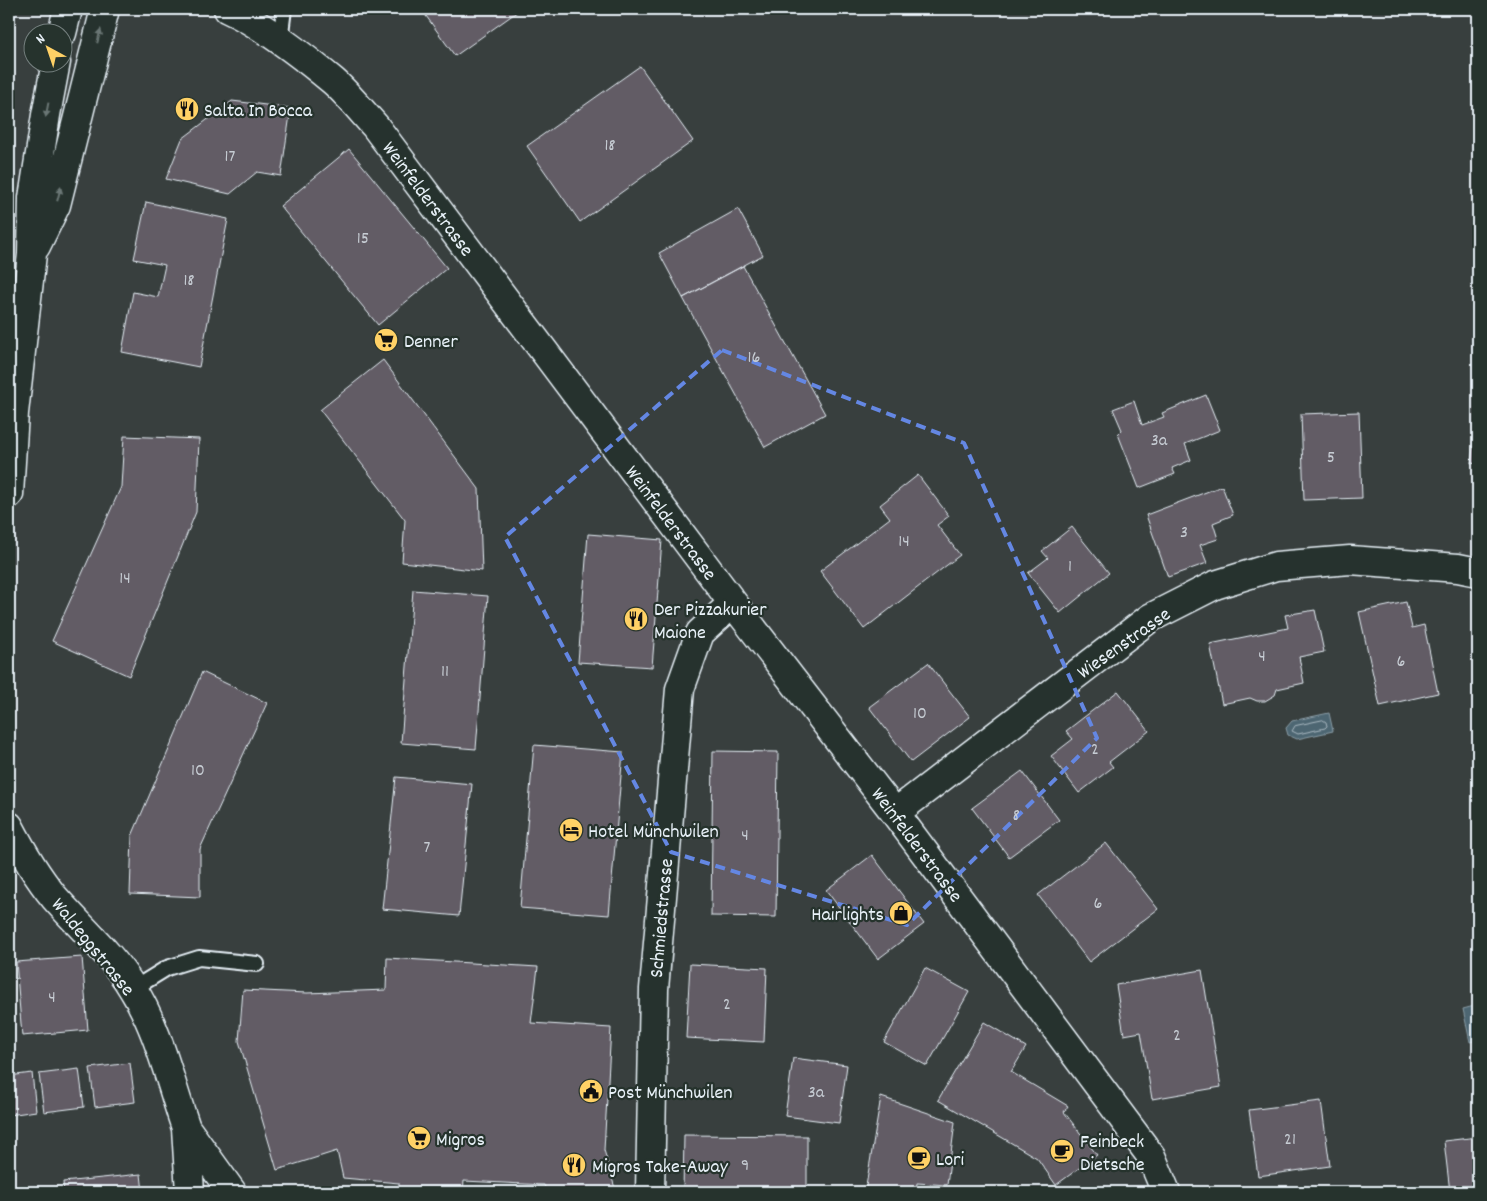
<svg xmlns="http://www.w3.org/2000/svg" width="1487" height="1201" viewBox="0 0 1487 1201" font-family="Dekko,sans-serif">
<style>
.water{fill:#4d6672;stroke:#8b9ea8}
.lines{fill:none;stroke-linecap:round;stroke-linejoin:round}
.shore{stroke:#aab9c2;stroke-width:1}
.building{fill:#625c65;stroke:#e8f1f8}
.service-casing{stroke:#e8f1f8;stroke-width:18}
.minor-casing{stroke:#e8f1f8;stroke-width:31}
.secondary-casing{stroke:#e8f1f8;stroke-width:31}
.service{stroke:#26332d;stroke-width:14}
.minor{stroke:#26332d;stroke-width:28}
.secondary{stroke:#26332d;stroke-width:28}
.oneway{fill:#6a7674}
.marked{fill:none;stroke:#6487e3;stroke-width:4;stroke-dasharray:10 6;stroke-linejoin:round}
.labels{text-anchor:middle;stroke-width:4.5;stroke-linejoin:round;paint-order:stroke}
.number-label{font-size:18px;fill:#c6ccd3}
.poi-label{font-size:20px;fill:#e8f1f8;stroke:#26332d;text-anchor:start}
.street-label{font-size:20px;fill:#e8f1f8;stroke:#26332d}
</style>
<rect width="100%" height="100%" fill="#383f3e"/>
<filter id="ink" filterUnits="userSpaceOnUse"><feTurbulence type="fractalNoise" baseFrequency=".02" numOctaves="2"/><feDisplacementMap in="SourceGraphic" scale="10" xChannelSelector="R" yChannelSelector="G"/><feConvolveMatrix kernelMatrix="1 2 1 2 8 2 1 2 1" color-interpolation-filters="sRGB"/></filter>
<g filter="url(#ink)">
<path class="water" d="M1329,713L1333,731L1297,739L1288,735L1286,728L1292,721Z
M1478,1005V1040L1470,1042L1463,1009Z"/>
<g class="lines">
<path class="shore" d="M1323,720L1326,722L1327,726L1325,728L1298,734L1292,731L1295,726Z"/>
</g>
<path class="building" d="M421,9H521L455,56Z
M640,66L693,141L580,222L527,146Z
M232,101L291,108L281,176L257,172L230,194L166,179L182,139Z
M349,149L447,268L378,325L280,206Z
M146,202L228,219L199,367L122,352L133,292L158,297L165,265L134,259Z
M738,209L763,255L683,298L659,253Z
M743,266L825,414L765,447L683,298Z
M383,360L479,489L482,571L402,562L405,520L320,410Z
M1206,395L1220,430L1185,444L1191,460L1172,468L1175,474L1139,488L1118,434L1122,430L1113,409L1134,401L1142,425L1164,417L1162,413Z
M1478,411V464L1471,463Z
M1359,412L1362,498L1304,500L1301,414Z
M124,436L199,439L196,512L129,676L52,641L121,487Z
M918,475L949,516L937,525L960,555L864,629L820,571L890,518L880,505Z
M1222,486L1233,515L1213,523L1218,539L1200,545L1207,563L1168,577L1146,515Z
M1072,527L1109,573L1060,613L1028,573L1048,558L1042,551Z
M588,534L662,540L652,667L578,662Z
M413,590L488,596L476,749L401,743Z
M1406,602L1412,628L1424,625L1438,693L1380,706L1359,612Z
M1315,610L1324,652L1299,657L1304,683L1277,689L1275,695L1265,701H1257L1250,698L1222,704L1210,644L1288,628L1285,615Z
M928,663L970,717L911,762L869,707Z
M202,672L267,703L200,849V897L130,894L132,836Z
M1118,691L1149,731L1109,762L1113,767L1079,793L1051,756L1073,739L1066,731Z
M534,745L623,752L609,915L520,908Z
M713,751L778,752L776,917L711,916Z
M1022,771L1059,820L1009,857L972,808Z
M396,777L472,784L459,916L382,909Z
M1106,843L1158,909L1089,962L1038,895Z
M872,855L924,924L878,959L826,890Z
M82,957L88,1030L22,1036L16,962Z
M387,958L538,967L531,1023L611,1028L604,1150L616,1192H547L544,1185L464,1181L463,1192H399V1183L343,1178L337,1151L277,1170L239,1041L243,990L307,993L386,990Z
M690,964L767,968L764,1042L686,1038Z
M925,968L969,992L927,1066L884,1042Z
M1202,970L1221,1087L1152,1099L1141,1032L1124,1035L1116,985Z
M984,1022L1026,1047L1011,1072L1068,1106L1064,1112L1097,1155L1056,1185L1037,1158L938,1100Z
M793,1058L847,1065L839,1123L785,1116Z
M130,1063L135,1102L95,1107L90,1068Z
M79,1069L84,1107L44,1112L39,1074Z
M32,1073L36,1111L9,1115V1076Z
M881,1097L955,1122L947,1185L917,1183L916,1192H865Z
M1321,1101L1330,1166L1258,1176L1249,1110Z
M684,1135L807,1136V1192H683Z
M1478,1137V1192H1450L1444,1141Z
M141,1174L143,1192H64L63,1182Z"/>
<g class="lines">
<g class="service-casing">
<path id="service" d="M280,41L284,9
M133,989L167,968L199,958L257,964"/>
</g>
<g class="minor-casing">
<path id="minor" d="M228,9C263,25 303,56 333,81C348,94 362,112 375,126L733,603L895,813L1151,1156L1166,1192
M895,813L1150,618L1215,585L1276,566L1350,560L1458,568L1478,572
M650,1192L654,989L680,689L700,633L733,603"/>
</g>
<g class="secondary-casing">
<path id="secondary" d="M62,33L68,9
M36,246L56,205L105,9
M9,494L14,413L32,254L33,198L46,115L56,62
M9,826C22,851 36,875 54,897C80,927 112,954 133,989C157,1027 168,1074 182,1116L186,1128L190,1192
M186,1128L232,1192"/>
</g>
<use href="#service" class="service"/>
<use href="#minor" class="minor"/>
<use href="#secondary" class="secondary"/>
</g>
<defs><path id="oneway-solid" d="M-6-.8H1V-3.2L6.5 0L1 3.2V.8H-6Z" transform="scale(1.25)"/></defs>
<g class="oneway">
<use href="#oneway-solid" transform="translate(99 36) rotate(-76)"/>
<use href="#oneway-solid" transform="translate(47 110) rotate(101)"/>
<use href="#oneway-solid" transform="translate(59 194) rotate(-76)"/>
</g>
</g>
<path class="marked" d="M722,350L964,443L1097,738L907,925L671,852L505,537Z"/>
<defs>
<g id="restaurant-disc" transform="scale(1.25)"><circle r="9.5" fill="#ffd166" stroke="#26332d"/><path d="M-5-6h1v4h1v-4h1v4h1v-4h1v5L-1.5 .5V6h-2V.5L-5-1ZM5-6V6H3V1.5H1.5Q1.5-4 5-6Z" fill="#111"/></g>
<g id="supermarket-disc" transform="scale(1.25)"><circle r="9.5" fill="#ffd166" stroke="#26332d"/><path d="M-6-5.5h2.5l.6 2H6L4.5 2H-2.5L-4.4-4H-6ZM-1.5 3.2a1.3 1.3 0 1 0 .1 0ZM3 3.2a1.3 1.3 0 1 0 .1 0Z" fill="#111"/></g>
<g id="hotel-disc" transform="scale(1.25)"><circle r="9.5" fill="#ffd166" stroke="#26332d"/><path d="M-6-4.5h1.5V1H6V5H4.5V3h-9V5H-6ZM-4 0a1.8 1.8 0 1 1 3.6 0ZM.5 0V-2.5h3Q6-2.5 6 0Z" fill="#111"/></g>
<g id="shop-disc" transform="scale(1.25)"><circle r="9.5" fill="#ffd166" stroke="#26332d"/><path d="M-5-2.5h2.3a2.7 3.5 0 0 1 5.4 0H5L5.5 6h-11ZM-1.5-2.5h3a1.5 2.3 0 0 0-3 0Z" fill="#111"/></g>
<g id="civic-disc" transform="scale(1.25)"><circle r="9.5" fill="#ffd166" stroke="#26332d"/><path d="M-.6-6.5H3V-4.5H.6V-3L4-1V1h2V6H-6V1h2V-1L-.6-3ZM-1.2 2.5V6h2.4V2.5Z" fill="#111"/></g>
<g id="cafe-disc" transform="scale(1.25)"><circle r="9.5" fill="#ffd166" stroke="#26332d"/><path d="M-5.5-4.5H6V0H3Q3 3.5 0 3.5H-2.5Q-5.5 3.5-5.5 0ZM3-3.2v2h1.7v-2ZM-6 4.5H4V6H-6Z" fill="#111"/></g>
</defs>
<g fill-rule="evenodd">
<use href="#restaurant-disc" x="187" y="109"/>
<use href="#supermarket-disc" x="386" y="340"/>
<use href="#restaurant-disc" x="636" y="619"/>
<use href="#hotel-disc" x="571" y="830"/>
<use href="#shop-disc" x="901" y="913"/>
<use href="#civic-disc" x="591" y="1091"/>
<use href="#supermarket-disc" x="419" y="1138"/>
<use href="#cafe-disc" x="1062" y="1151"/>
<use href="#cafe-disc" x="919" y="1158"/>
<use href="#restaurant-disc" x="574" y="1165"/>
</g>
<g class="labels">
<g class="number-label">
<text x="610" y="150">18</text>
<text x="230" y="161">17</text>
<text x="363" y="243">15</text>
<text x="189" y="285">18</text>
<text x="754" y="362">16</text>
<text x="1159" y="445">3a</text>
<text x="1331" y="462">5</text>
<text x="1184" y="537">3</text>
<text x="904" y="546">14</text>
<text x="1070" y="571">1</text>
<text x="125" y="583">14</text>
<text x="1262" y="661">4</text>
<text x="1401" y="666">6</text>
<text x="445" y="676">11</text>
<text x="920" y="718">10</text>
<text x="1095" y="754">2</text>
<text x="198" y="775">10</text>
<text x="1016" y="820">8</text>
<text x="745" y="840">4</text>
<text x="427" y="852">7</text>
<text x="1098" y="908">6</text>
<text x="52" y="1002">4</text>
<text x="727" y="1009">2</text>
<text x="1177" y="1040">2</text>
<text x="816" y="1097">3a</text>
<text x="1290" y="1144">21</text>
<text x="745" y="1170">9</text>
</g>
<g class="poi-label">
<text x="204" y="116">Salta In Bocca</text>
<text x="404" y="347">Denner</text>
<text x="654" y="615">Der Pizzakurier<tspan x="654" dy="23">Maione</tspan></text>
<text x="588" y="837">Hotel Münchwilen</text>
<text x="884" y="920" text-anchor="end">Hairlights</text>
<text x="608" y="1098">Post Münchwilen</text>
<text x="436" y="1145">Migros</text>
<text x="1080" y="1147">Feinbeck<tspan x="1080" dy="23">Dietsche</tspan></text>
<text x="936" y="1165">Lori</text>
<text x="592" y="1172">Migros Take-Away</text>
</g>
<g class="street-label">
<text transform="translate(429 198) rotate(53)" y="7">Weinfelderstrasse</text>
<text transform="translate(672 522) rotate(53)" y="7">Weinfelderstrasse</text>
<text transform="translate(1123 642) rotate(-35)" y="7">Wiesenstrasse</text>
<text transform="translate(918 844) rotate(53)" y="7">Weinfelderstrasse</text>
<text transform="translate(660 918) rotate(-85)" y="7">Schmiedstrasse</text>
<text transform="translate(94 946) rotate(51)" y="7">Waldeggstrasse</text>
</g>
</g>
<rect width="1487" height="1201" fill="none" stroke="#26332d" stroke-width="30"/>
<rect x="15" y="15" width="1457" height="1171" fill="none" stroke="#e8f1f8" stroke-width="2" filter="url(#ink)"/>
<g transform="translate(48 48) rotate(320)"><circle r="24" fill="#26332d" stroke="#747f7e"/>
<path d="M0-4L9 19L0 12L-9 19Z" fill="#ffd166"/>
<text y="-8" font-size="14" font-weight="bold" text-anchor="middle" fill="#e8f1f8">N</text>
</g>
</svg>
